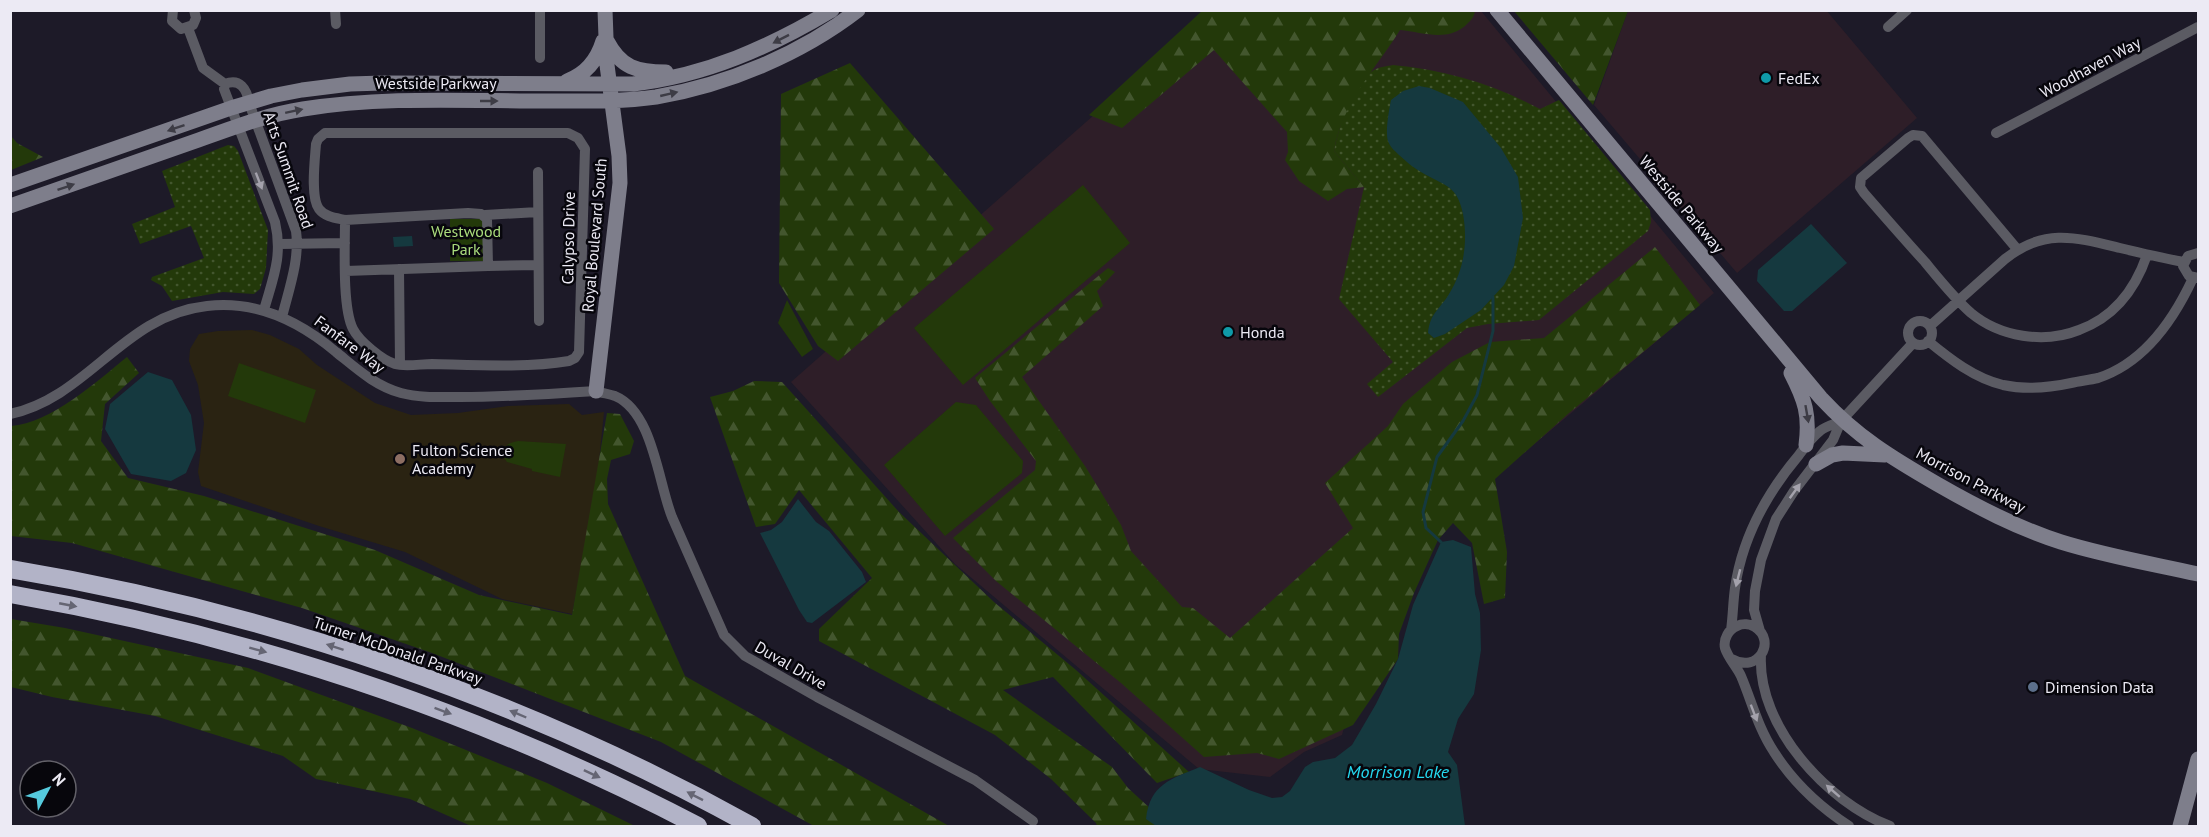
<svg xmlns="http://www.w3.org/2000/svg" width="2209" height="837" viewBox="0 0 2209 837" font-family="'PT Sans',sans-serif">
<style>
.industrial{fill:#2e1e28}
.education{fill:#2a2312}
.grass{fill:url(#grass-dots)}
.forest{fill:url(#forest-firs)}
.park{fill:#23390a}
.water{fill:#15393f}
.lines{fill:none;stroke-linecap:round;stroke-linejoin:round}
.stream{stroke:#15393f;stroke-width:3}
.street{stroke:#5b5b63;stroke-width:10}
.secondary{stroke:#7e7e8b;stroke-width:15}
.highway{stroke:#b2b3c7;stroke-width:18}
.oneway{fill:#3d3c45}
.oneway2{fill:#a4a2ac}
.oneway3{fill:#656573}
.culture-dot{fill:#0f9aa8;stroke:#07060c;stroke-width:2}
.education-dot{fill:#8d6e63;stroke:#07060c;stroke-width:2}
.service-dot{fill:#5c6f8a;stroke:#07060c;stroke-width:2}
.labels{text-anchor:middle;stroke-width:5;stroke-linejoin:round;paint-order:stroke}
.street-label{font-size:16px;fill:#eceaf4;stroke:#07060c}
.poi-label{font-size:16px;fill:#eceaf4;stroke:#07060c;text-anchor:start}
.park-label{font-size:16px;fill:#abdd7d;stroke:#07060c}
.water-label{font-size:18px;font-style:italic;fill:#25d9f0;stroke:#07060c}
</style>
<defs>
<pattern id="grass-dots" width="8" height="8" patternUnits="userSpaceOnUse" patternTransform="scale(1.5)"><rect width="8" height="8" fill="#23390a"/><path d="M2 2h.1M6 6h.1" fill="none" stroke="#43562e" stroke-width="1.8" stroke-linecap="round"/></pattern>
<pattern id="forest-firs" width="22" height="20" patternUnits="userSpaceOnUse" patternTransform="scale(1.5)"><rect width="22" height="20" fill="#23390a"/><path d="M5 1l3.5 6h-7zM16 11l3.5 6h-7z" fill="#43562e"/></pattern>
</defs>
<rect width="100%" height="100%" fill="#1d1a28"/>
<path class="industrial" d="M1826,10L1917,118L1737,273L1594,105L1628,11Z
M1212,11H1481L1714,293L1443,521L1352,698L1342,735L1304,752L1270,777L1199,769L955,564L791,382Z"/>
<path class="education" d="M252,330L270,335L299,349L317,365L375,403L411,415L458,413L508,406L569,404L582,415L604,412L596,491L572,614L502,599L405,552L319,526L201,486L198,472L204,423L198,385L189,361L190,349L199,334L218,331Z"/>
<path class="grass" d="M1393,65C1446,70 1493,84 1540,109L1559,100L1650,210L1651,222L1648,231L1539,320L1488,324L1467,328L1378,397L1367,384L1393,362L1339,299L1364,187L1334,151C1338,129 1353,82 1374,70C1379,67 1388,66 1393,65Z
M228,145L234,146L238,151L268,230L266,268L260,289L254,294L223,292L172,301L162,286L151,280L152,277L204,258L191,226L140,244L132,224L175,207L162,171Z"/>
<path class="forest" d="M1202,11V10L1475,11C1474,18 1470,21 1465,26C1446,42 1422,32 1400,30C1375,70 1342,103 1334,151L1364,187L1347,189L1328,201L1299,181L1285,160L1288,152L1287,132L1214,50L1122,128L1089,115Z
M1514,11H1628L1593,105Z
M850,63L994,229L838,361L818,346L779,283L781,94Z
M11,136L17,143L43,157L11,170Z
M1655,247L1700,305L1569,413L1495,479L1507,552L1505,598L1484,604L1472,543L1453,523L1438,540L1414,593L1399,634L1398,659L1353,725L1279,759L1257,753L1204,757L1121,683L996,581L953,538L1035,470L1036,461L990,401L975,378L1108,268L1115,272L1097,291L1103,306L1022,377L1085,466L1121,525L1131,551L1182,607L1193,608L1230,638L1353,528L1325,483L1388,426L1403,404L1452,362L1490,342L1544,338Z
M127,357L139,373L105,404L101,441L128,478L204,496L375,550L479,595L572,615L607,413L620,414L634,441L630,454L611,460L607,479L608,504L685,676L949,826H814L661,742L432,653L302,608L72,543L11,536V426C51,423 96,382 127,357Z
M754,381L782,382L899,512L994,602L1076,670L1189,772L1157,783L1053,677L1003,690L1112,767L1128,788L1152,810L1177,826H1097L1096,823L1051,779L995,735L819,641V629L872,578L799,490L775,524L756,527L710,397L733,391Z
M11,619L65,628L248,668L412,728L547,783L635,826H471L410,799L316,779L283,756L155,716L52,697L11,687Z"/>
<path class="park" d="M1083,185L1130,243L963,385L914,328Z
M450,219H483V261H450Z
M787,300L813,349L802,357L778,323Z
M239,363L316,390L305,423L228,396Z
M956,402L976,405L1023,461L1022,473L945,536L884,465Z
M518,441L566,444L560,477L532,471V469L507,462L503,456C504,445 508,443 518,441Z"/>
<path class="water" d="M1419,86L1430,88L1463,102L1501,148L1518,177L1523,218L1514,266L1504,285L1481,310L1445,334L1434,338L1428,333C1430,313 1440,309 1449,294C1464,270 1468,242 1463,214C1457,184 1444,186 1421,172C1412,167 1406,161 1399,155C1394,150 1390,147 1388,141C1385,132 1389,110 1391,100L1403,91Z
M1811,224L1847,263L1792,311H1784L1757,281L1758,270Z
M412,236L413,246L394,247L393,237Z
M148,372L172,380L191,415L196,450L186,473L171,481L131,474L105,429L110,404Z
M798,499L816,522L829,531L862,572L866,582L812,623L807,622L799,610L760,533L771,530L782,522Z
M1453,540L1471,547L1475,594L1480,613L1481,650L1474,694L1458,719L1448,752L1457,765L1465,826H1156L1146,819C1150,784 1171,779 1200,767L1249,790L1272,798L1282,797L1290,791L1305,767L1313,762L1335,758L1352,745L1376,704L1398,659L1413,605L1441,542Z"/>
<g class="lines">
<path class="stream" d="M1441,542L1426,528L1423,512L1437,457L1463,421L1477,395L1493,331V297"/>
<path class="street" d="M173,10L172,21L181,29L193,25L196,18L194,10
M335,10L336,24
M540,10V58
M1888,27L1907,10
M188,28L203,68L225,84
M1996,133L2198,27
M538,172L539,321
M485,215L538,212
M345,220C345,246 342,308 353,329C359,341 382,360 395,364C405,367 421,364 432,364C475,365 527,368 569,361L575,358L579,352L585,149L578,138L568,133H325L318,139L316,144C315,159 310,197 319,209C325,217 336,218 345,220L468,213L481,214L487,219L488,266L346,271
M280,244L345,243
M2017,249L1922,136L1913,135L1908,138L1861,178L1860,187L1864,193C1884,216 1904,239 1925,262C1939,279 1954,298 1971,313C2000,337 2044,344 2079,330C2115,317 2135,290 2147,255
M2198,253L2188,256L2183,266L2189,276L2198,278
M488,266L538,265
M399,269L400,364
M264,310C273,278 283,256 275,222L224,89L225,84C240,78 247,89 249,103L296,231C300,259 289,289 282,317
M1908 333a12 12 0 1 1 24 0a12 12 0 1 1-24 0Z
M1930,326L2005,259C2044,228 2075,237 2120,248C2141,253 2162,258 2184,262
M1928,341C1950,359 1974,378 2003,385C2026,390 2048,388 2071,383C2080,381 2089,380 2098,378C2144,363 2174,319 2193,278
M10,414C89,397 123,315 207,306C256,300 299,321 336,352C356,368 375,386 401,393C420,398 440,397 460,397C505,397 551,394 596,391C602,393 609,394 615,396C653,412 658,482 672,517L724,635L745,656L817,697L975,780L1033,821
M1731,630C1733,616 1733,602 1735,588C1742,539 1767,493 1799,455C1805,447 1812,437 1820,431C1826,426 1835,424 1841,421
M1760,631L1754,610L1755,591L1761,560L1776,519L1794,491L1833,440L1841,421L1913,343
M1761,655C1757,726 1827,802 1890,826
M1732,659C1758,674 1777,641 1755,627C1750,624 1743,623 1737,626C1729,629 1723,639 1725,648C1728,658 1737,667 1741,676C1752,702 1758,728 1774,752C1793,782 1820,807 1849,826"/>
<path class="secondary" d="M1497,10L1821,398C1857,437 1892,458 1937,484C1977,507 2017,528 2061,542C2106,556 2153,564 2198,574
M607,41C621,68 637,72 666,72
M567,81C586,74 597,61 603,41
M10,185L231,108L271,96L302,90L350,84L383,83L633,84C705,76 770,47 832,10
M10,206C70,185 130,164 190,143C227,130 264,115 303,109C383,96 466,101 547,101C583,101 620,102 656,97C727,85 801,54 858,10
M1791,373C1805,400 1810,415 1806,445
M596,391L620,183L619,156L607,65L605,10
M1816,464L1832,455L1843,453L1885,455
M2180,826L2198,759"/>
<path class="highway" d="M10,569C269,612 522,698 752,826
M10,594C251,636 482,713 698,826"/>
</g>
<defs><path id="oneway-solid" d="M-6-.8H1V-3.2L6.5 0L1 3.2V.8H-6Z" transform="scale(1.5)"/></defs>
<g class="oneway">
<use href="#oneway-solid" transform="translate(781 39) rotate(153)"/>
<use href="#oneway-solid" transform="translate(669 94) rotate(-13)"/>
<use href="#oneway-solid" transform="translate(489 101)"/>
<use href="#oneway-solid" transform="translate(294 111) rotate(-12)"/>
<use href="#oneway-solid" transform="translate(176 128) rotate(161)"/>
<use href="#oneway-solid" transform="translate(66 187) rotate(-19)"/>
<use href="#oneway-solid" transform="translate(1807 414) rotate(80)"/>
</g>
<g class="oneway2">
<use href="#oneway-solid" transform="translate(259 181) rotate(69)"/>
<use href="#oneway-solid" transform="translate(1795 491) rotate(-54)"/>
<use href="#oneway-solid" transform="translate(1738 578) rotate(104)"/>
<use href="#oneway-solid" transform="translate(1754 713) rotate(69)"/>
<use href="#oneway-solid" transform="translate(1833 791) rotate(-139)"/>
</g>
<g class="oneway3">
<use href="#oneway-solid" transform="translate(68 605) rotate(11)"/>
<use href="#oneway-solid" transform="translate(335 647) rotate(-162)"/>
<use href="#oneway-solid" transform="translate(258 650) rotate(15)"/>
<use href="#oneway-solid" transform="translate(443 711) rotate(20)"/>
<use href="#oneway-solid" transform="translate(518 714) rotate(-157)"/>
<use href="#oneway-solid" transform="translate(592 774) rotate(25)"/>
<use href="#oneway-solid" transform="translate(695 796) rotate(-153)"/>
</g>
<g class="culture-dot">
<circle cx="1766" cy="78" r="6"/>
<circle cx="1228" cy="332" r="6"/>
</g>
<circle class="education-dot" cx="400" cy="459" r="6"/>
<circle class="service-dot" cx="2033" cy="687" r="6"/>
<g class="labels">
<g class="street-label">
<text transform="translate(2090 67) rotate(-28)" y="6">Woodhaven Way</text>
<text x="436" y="89">Westside Parkway</text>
<text transform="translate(289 170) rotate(71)" y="6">Arts Summit Road</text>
<text transform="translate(1682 204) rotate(50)" y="6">Westside Parkway</text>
<text transform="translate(594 235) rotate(-85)" y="6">Royal Boulevard South</text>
<text transform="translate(568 238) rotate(-89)" y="6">Calypso Drive</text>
<text transform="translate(350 344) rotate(37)" y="6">Fanfare Way</text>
<text transform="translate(1971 480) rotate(28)" y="6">Morrison Parkway</text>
<text transform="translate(398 650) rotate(19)" y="6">Turner McDonald Parkway</text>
<text transform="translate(791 665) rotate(30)" y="6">Duval Drive</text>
</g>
<g class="poi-label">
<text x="1778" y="84">FedEx</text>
<text x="1240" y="338">Honda</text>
<text x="412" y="456">Fulton Science<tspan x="412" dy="18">Academy</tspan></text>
<text x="2045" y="693">Dimension Data</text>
</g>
<g class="park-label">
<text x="466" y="237">Westwood<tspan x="466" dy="18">Park</tspan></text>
</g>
<g class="water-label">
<text x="1398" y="778">Morrison Lake</text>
</g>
</g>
<rect width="2209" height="837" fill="none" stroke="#eceaf4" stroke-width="24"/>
<g transform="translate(48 789) rotate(49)"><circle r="28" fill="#07060c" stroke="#636169" stroke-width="1.5"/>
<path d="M0-4.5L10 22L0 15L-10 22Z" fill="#55cade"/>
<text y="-9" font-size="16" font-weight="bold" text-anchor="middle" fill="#eceaf4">N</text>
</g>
</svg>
